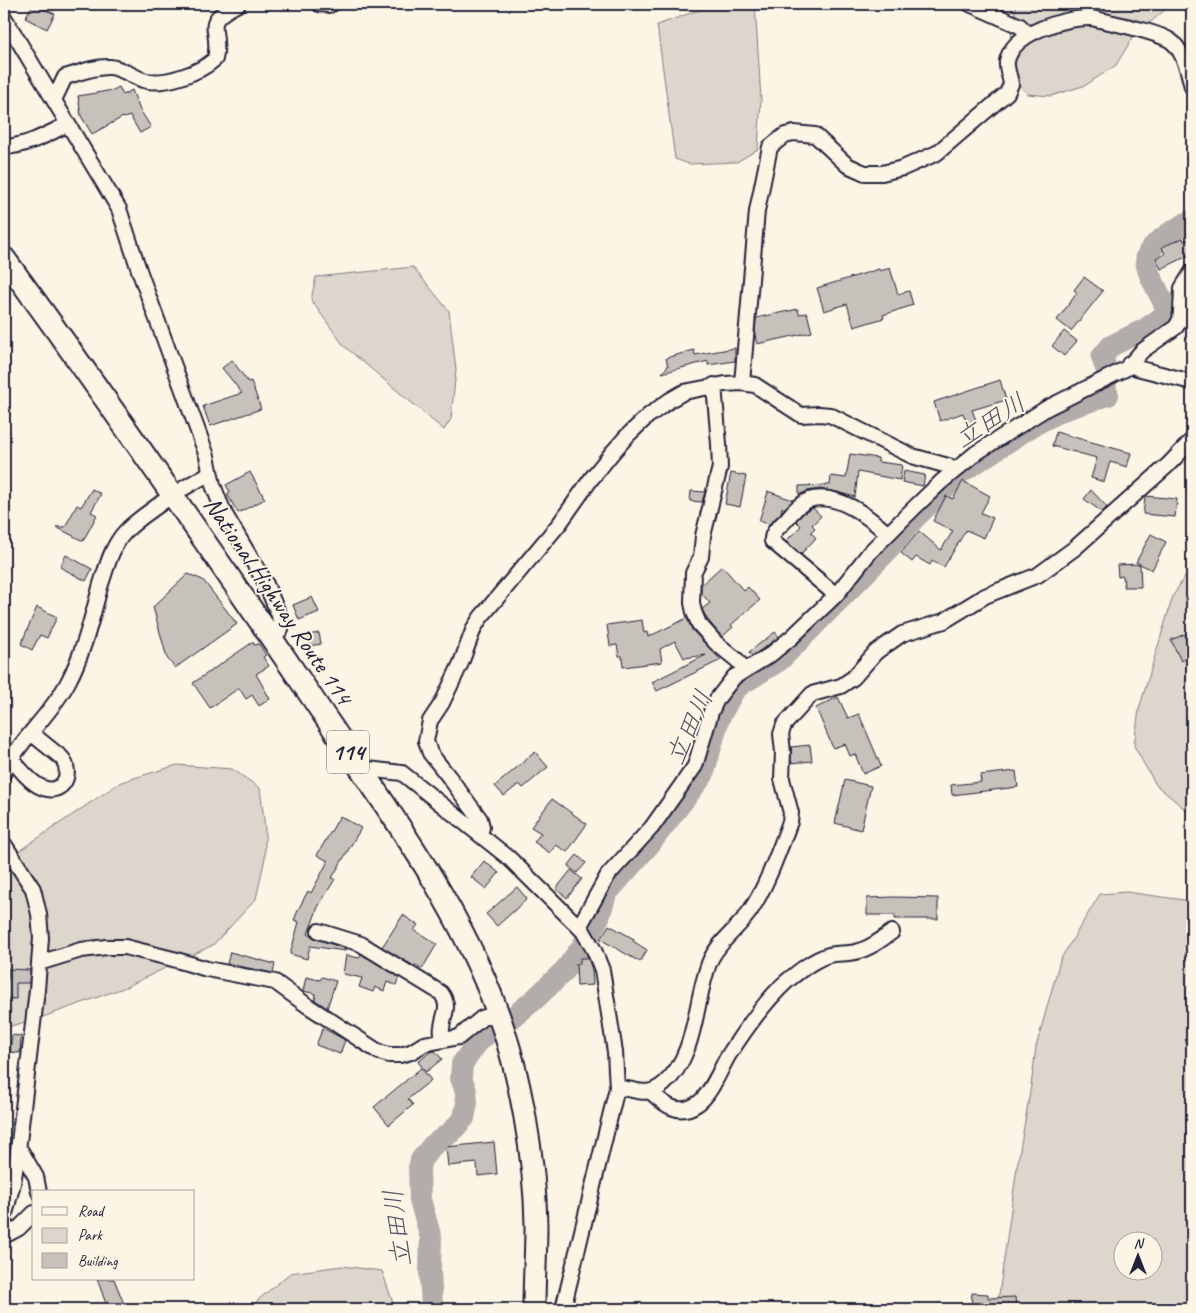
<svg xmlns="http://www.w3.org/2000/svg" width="1196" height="1313" viewBox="0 0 1196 1313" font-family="Caveat,'Klee One',sans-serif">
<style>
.green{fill:#dcd6cc;stroke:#7f7c84;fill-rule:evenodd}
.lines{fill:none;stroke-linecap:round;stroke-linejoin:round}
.river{stroke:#b2adab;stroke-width:22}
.building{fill:#c6c1bb;stroke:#22223b}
.minor-casing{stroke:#22223b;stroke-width:18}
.highway-casing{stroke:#22223b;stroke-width:25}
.minor{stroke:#fcf5e5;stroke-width:14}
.highway{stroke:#fcf5e5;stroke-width:21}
.labels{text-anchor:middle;stroke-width:4;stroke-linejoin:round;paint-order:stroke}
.shield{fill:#fcf5e5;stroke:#63616e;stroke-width:1}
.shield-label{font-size:24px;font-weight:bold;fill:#22223b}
.street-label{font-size:25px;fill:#22223b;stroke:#fcf5e5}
.water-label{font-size:26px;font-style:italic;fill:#545362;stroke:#fcf5e5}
</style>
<rect width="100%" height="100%" fill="#fcf5e5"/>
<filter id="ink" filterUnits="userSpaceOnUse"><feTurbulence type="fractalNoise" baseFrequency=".02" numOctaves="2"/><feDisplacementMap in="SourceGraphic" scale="10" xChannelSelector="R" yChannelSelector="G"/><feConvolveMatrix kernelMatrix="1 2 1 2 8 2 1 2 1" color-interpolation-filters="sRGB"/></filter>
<g filter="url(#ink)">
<path class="green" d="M724,4H755L761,99L758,149L737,162L689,164L675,159L657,25L702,9Z
M1016,4H1172L1133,37L1116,65L1086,85L1051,96L1027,94L1014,79L1011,38Z
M413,267L449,311L456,370L451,419L444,430L344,346L311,300L316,277Z
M1192,564V815L1156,785L1134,746L1139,709L1173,596Z
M177,765L232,769L260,788L265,827V858L256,899L213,945L126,987L43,1017L4,1028V861L121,782Z
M1126,892L1192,901V1309H997L1017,1167L1031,1086L1036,1047L1060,960L1100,894ZM1124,1240H1154V1270H1124Z
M342,1266L382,1271L395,1309H251L259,1299L290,1273Z"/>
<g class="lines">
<path class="river" d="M432,1309L430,1270L431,1238L420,1200L419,1168L421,1160L432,1146L450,1133L464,1118L467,1103L466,1091L461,1078L462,1064L477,1043L489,1032L513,1017L535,999L565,970L582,947L599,917L606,894L648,846L703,775L719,718L733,692L740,685L780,660L886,552L907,526L960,473L1032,426L1060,411L1108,395L1105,389L1107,371L1102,357L1111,346L1147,328L1168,313C1165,303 1159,295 1155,285C1151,278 1144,264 1147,256C1152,241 1180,227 1192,220"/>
</g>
<path class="building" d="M33,4L55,14L47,29L25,18Z
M119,87L123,95L132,90L140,110L151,127L140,133L130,116L124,118L123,117L92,134L81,116L78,96L113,90Z
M1183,238L1184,241L1192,238V254L1161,269L1156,258L1165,254L1162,247Z
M890,268L898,294L909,291L913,305L883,315L884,318L854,327L847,304L824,311L817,288L879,269L880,271Z
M1084,277L1103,291L1071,331L1057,320L1077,293L1074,290Z
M798,309L799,314L807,313L812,332L757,344L755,335L756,318Z
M1064,331L1077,341L1064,356L1052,346Z
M735,348V361L708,365V361L662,373L668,366L666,358L694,350L695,355Z
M232,360L248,382L251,381L261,409L210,426L203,406L242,393L222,368Z
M1000,380L1006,400L972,410L977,423L968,426L963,413L940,421L934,402Z
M1056,432L1131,453L1127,467L1110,462L1104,482L1091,478L1097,458L1052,446Z
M850,454L878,458V462L902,465L900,480L858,472L855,497L833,491L820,489L807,491L799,495V486L830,485L831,476L846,478Z
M904,471L925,475L923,486L902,482Z
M250,472L265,499L238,513L227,494L230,492L226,485Z
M731,473L746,476L740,507L725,504Z
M963,481L990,496L981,513L993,518L984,538L966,530L944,567L932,561L930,565L916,557L912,562L901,553L919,531L941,550L953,531L933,521L946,496L953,499Z
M92,489L101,494L91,512L97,515L83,541L56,527H65L77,505L81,507Z
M1091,490L1107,507L1102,512L1084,499Z
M691,491L705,492L702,502L690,501Z
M767,491L793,500L784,509L782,507L781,513L769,524L759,521L768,492Z
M1146,496L1177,499L1175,517L1143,514L1145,498Z
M813,508L821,516L812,525L815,528L811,532L816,538L801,554L786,541L801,526L796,521L804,513Z
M1151,534L1166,542L1152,570L1136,562Z
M66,555L92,569L86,581L60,567Z
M1140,564L1141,587H1124L1123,576L1118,577L1117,565Z
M722,566L744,591L748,587L760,600L731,625L733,627L722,637L707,619L702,609L710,603L701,593V585Z
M188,574L203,580L237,624L175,668L167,658L153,607Z
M312,597L319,612L299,620L293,605Z
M37,607L57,617L47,638L40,635L32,650L21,644Z
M687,618L692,630L721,660L657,691L652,682L706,655L684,658L675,641L660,649L662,662L623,667L622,656H619L617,645L610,646L607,625L642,620L644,633L647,632L648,637Z
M775,632L779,637L752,656L749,652Z
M319,633L321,644L310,646L308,635Z
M1185,634L1192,649V656L1181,661L1171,640Z
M253,642L254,645L259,644L266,655L263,657L269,666L256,674L270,699L259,706L252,695L246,699L239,688L210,708L193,683Z
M838,697L848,718L859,714L881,766L863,774L855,754L850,756L845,744L833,748L816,708Z
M810,745L812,761L791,763V747Z
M535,752L548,767L523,788L519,784L504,796L495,786Z
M1016,771L1018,787L952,795L951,785L981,782L980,775Z
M845,780L871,786L861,830L835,823Z
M552,799L587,824L567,852L556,845L550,853L534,842L541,833L531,827Z
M340,816L361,828L332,878L335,879L318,907L308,934L316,939L346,949L345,951L310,946L307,959L290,954L299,922L294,920L299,908L308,891L311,893L328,861L317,855Z
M577,855L586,863L577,873L568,866Z
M484,861L499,873L486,889L471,877Z
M571,870L582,879L567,898L556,889Z
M517,887L527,899L497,926L486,914Z
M895,897L938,898V919H895V915H867V898Z
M403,915L418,925L414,930L437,944L422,969L416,965L414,966L382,947Z
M609,925L634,939L633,941L647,950L640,962L600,939Z
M230,952L275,964L273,973L227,964Z
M361,954L399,977L396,985L387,982L384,991L375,987L373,992L359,987L362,978L343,974L346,955L359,958Z
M580,958H588L592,969L593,985L577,986L576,964H580Z
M8,969L30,970L29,983H16V999L4,998V978L8,979Z
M306,977L320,980L322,977L336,981L327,1008L315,1000L316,994L303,991Z
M323,1028L345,1040L340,1054L316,1045Z
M12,1035L21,1036L20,1053L10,1052Z
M435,1051L442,1059L426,1072L418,1062L430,1052Z
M421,1068L431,1080L408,1099L413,1105L389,1125L374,1107Z
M494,1142L497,1174L478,1176L477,1163L448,1166L446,1147Z
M97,1279H114L124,1304L108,1309Z
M972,1293L988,1294V1298L1015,1297L1016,1307L971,1309Z"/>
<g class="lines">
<g class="minor-casing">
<path id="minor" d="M319,4L329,5L332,4
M970,4L1020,26L1029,35
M4,17L119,209L140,273L207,456L213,485L220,503L226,516L265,582L279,615L281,629L272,639
M54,100L65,77C79,73 95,66 110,67C121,68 132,76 143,80C163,86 200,73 215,59C222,26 199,24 238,4
M4,147C27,146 48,134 68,124
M1129,364L1137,368L1192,382
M742,383L757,211L770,147L785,135L794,133L815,135L847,165L858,170L865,173H882L903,168L937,153L1007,93L1011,84C1010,76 1006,69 1007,61C1013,32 1066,17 1092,18C1111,23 1156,31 1171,41C1183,50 1189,73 1192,87
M714,385L719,444L720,467L703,536L701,557L693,573L692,603L694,612L699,624L716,643L737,660L745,670
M184,488L210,473
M836,595L772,541C771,532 780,526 786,520C792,512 799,504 809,500C837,491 869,517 888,534
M4,750C15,762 26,779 39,786C60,798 75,776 62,758L31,733
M359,768L402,773L509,858L583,931L594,950L602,970L615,1052L617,1088L563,1309
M4,772C20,739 51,715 68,682C84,652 92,617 101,584C107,566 112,546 125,532C136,520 151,511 164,501
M480,835L482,827L480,819L449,777L430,753L426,741L430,721L442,703L461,663L474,628L481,617L560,523L591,479L612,453L627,436L648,416L670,400L684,392L725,384L742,383L755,385L801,415L819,414L830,415L912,456L948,466L953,472
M4,844L33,889L39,914L41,938L37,990L17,1159L13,1183L4,1218
M579,927L608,875L652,827L695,766L711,712L717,699L734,677L770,655L792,637L836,595L870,552L914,508L941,482L976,453L1047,408L1127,368L1142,351L1176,327L1180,320L1181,311L1182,288L1192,272
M319,931L361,944L441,993C454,1010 437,1020 443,1040
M39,963L81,950L107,947H125L173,959L207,969L275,982L308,1006L379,1052L389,1055H400L411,1052L424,1044L459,1037L482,1018L498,1013
M617,1088C636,1088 646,1099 664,1084C698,1054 694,1000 710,961C718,942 738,929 750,911C766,888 780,848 790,822L791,813L782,779L783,752L781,734L784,725L812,694L841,686L853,678L876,652L902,634L944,621L985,596L1038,575L1075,548L1168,465L1192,440
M651,1092C664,1104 678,1117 697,1104C710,1096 720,1070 728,1056C744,1031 764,1002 787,981C798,972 814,959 829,955C837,953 847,954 855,952C869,949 881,940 892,932
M18,1150L21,1151L36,1177L39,1192
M4,1236L19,1228L34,1213"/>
</g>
<g class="highway-casing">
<path id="highway" d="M4,258C110,403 212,551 313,699C380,799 456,897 497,1011C520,1072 535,1159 536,1225C536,1253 534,1281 534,1309"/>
</g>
<use href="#minor" class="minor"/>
<use href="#highway" class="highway"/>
</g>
</g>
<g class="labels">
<rect class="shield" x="327" y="730.5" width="42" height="43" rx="4"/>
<g class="shield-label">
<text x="348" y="760">114</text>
</g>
<g class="street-label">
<text transform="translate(279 600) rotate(56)" y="9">National Highway Route 114</text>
</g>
<g class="water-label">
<text transform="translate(990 420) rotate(-32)" y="9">立田川</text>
<text transform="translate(689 727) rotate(-66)" y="9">立田川</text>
<text transform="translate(397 1228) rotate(-97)" y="9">立田川</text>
</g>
</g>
<rect width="1196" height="1313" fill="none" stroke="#fcf5e5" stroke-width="20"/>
<rect x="10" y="10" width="1176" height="1293" fill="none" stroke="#22223b" stroke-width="2" filter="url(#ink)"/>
<rect x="32" y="1190" width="162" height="90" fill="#fcf5e5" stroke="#a5a1a1"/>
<rect x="42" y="1207" width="25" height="8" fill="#fcf5e5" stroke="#a5a1a1"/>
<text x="78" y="1216" font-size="15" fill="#22223b">Road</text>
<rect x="42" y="1228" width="25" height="15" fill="#dcd6cc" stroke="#a5a1a1"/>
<text x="78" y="1240" font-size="15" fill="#22223b">Park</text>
<rect x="42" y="1253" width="25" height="15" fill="#c6c1bb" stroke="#a5a1a1"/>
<text x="78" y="1266" font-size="15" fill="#22223b">Building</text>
<g transform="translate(1138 1256)"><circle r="24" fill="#fcf5e5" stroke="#a5a1a1"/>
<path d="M0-4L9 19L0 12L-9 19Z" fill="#22223b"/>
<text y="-8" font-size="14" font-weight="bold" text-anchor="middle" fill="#22223b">N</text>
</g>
</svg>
